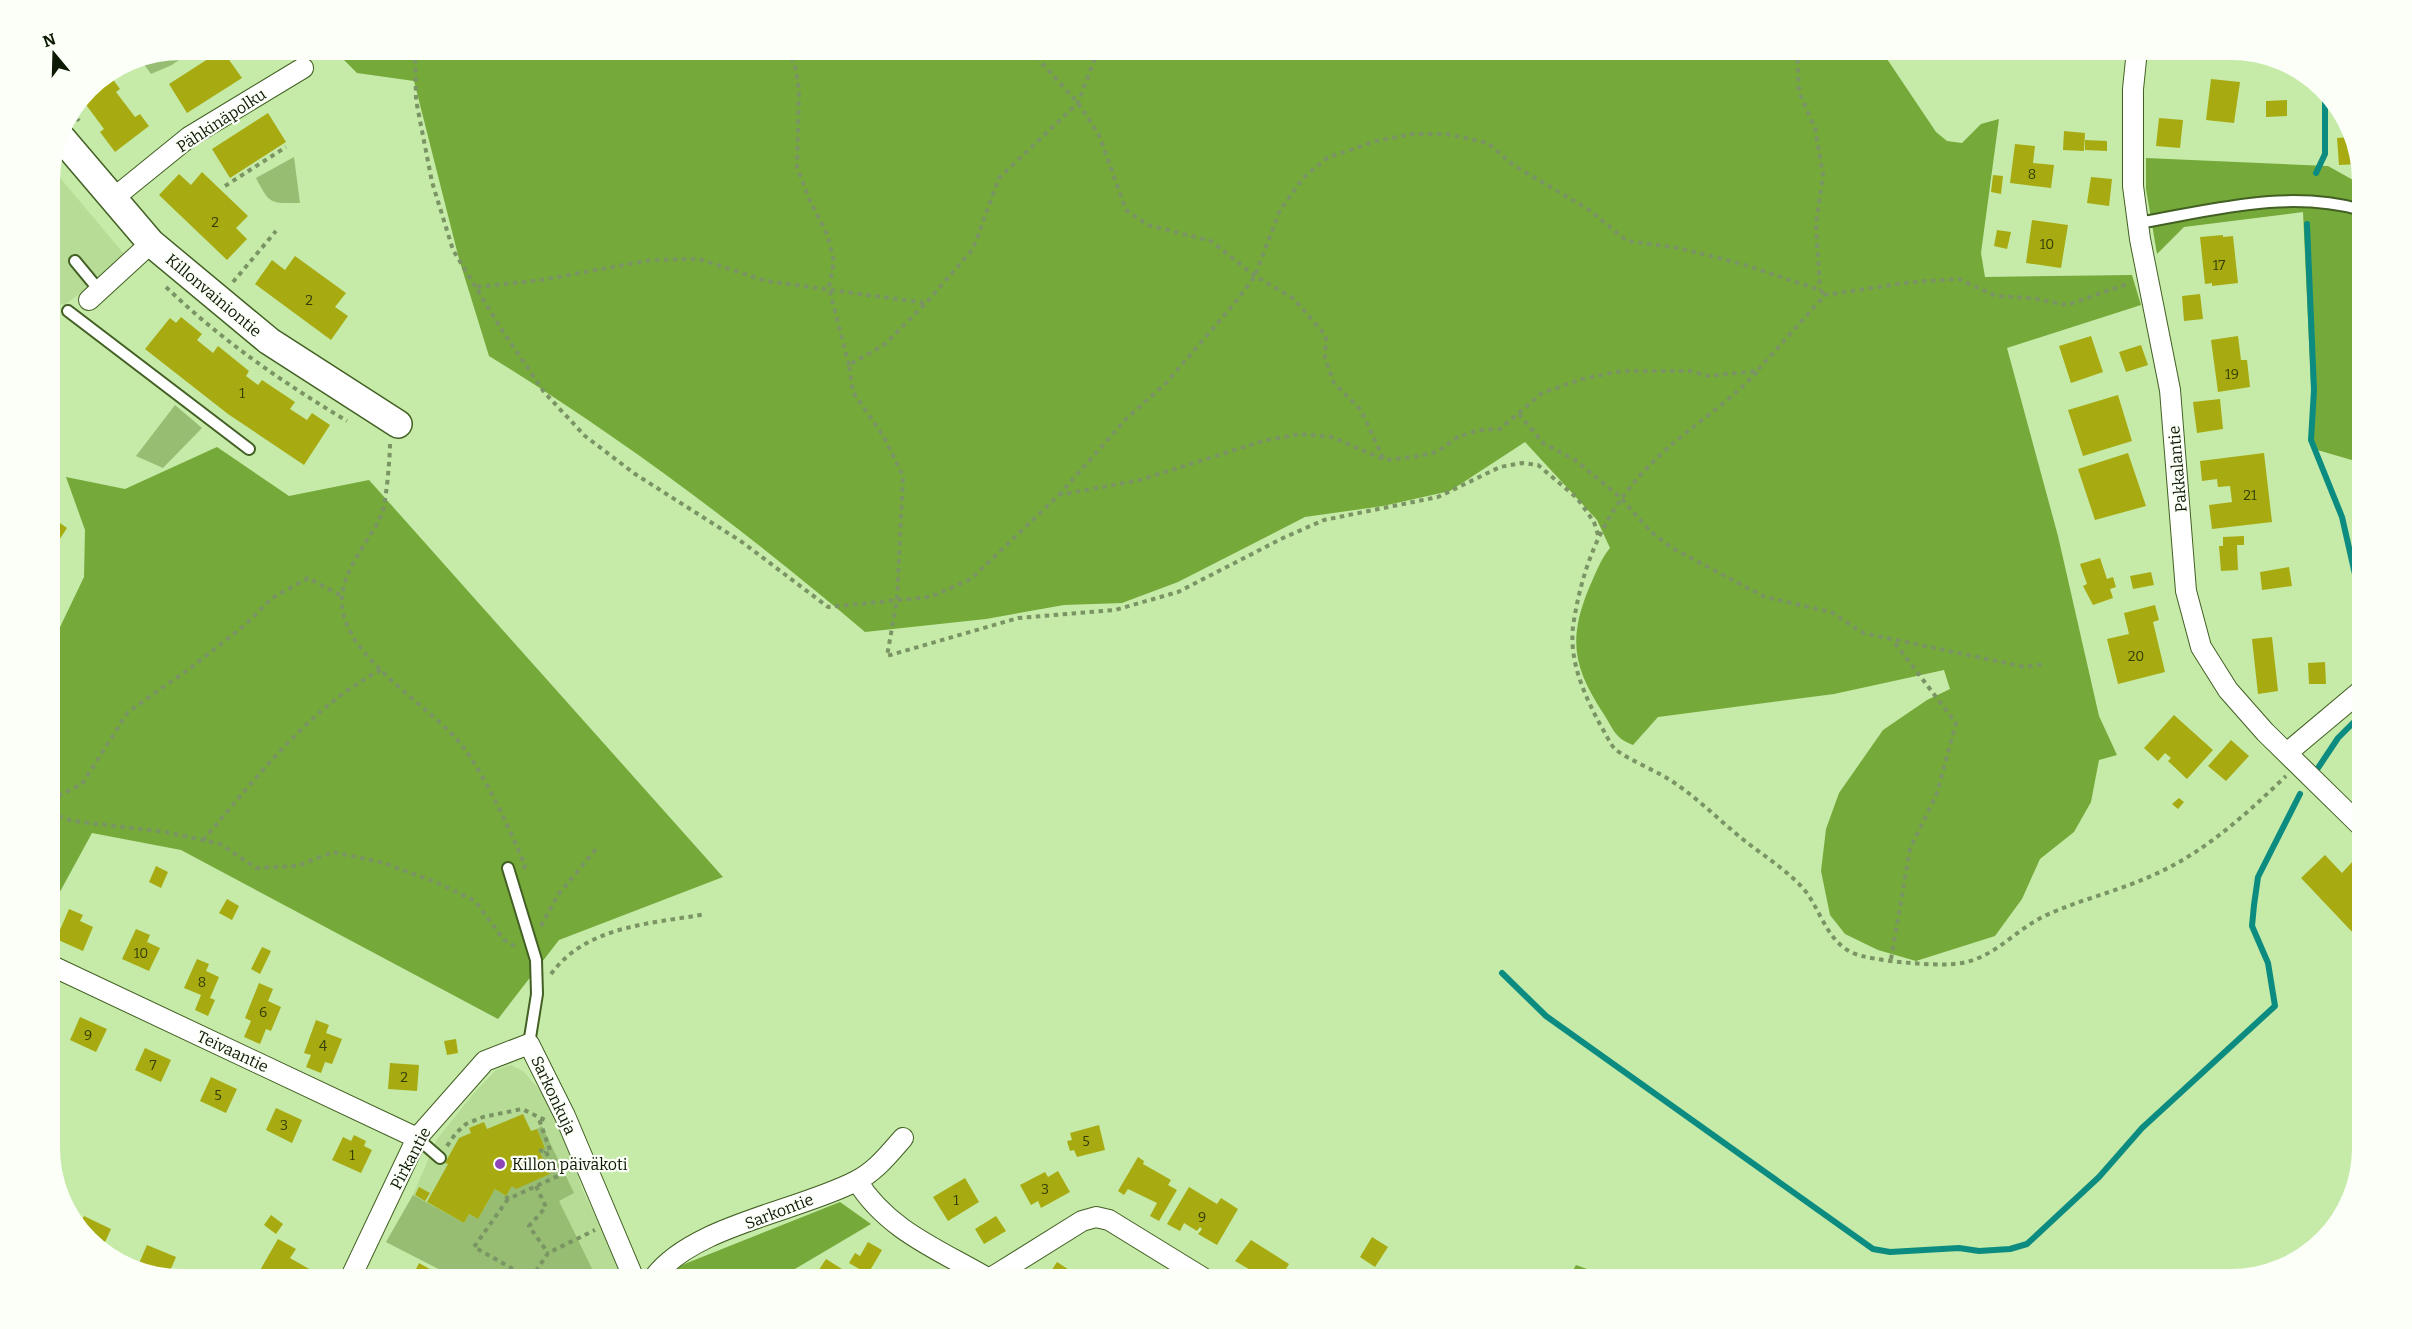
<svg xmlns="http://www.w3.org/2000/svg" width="2412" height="1329" viewBox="0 0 2412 1329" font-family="Bitter,serif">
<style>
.built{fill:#b6dc96}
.green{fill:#96bd72}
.forest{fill:#75aa3a}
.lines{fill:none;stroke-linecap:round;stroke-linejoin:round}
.stream{stroke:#0c8c81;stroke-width:6}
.building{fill:#a7ab11}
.lane-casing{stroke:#426023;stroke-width:14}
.street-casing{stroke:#426023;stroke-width:22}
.secondary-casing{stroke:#426023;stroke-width:30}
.path{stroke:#7a9464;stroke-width:4;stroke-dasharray:4.5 4.5;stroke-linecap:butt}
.lane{stroke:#fff;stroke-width:10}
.street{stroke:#fff;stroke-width:20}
.secondary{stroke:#fff;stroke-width:27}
.poi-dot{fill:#8e45b7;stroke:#fbfff8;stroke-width:2}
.labels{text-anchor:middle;stroke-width:4.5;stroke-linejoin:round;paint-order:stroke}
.number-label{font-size:14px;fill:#343e06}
.street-label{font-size:16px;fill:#0d1902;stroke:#fbfff8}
.poi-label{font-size:16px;fill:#0d1902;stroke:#fbfff8;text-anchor:start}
</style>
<rect width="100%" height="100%" fill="#c6eaa8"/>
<path class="built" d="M51,167L124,254L116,266L66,304L50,305Z
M511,1065L523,1071L557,1110L582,1189L621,1271L617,1279H458L386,1242L413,1195L437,1139L474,1093L496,1070Z"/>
<path class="green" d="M181,50H193L172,65L151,74L141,60V57Z
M294,157L300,203C270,203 270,205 256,178Z
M175,405L202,428L163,468L136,456Z
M542,1126L574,1193L559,1201L597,1279H458L386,1242L413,1195L464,1223L469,1214L478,1219L495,1189L506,1196L512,1186L516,1188L550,1174L539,1150L545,1147L537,1129Z"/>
<path class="forest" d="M334,50H1881L1936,132L1947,141L1962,143L1981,124L1999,119L1981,253L1985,277L2132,275L2141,305L2007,348L2058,536L2099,716L2117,755L2099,760L2091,802L2074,832L2040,859L2022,899L1995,936L1916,961L1878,950L1845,934L1830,915L1821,871L1826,829L1839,793L1883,730L1927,700L1950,689L1944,670L1834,694L1658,717L1633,745C1613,737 1614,729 1603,713C1573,667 1568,639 1589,588C1596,573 1600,560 1610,548L1597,520L1525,442L1450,491L1383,506L1305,517L1178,582L1122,603L1064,605L986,619L865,632C746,531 622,438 489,356L459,259L414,81L357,73Z
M2146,158L2328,166L2362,185V463L2314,449L2303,212L2184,227L2157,254L2146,189Z
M217,447L289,496L369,480L723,877L559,940L498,1019L181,850L92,833L50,910V648L84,577L85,530L66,477L125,489Z
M840,1202L871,1224L778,1279H668L677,1267Z
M1576,1265L1615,1279H1568Z"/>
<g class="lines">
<path class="stream" d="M2316,173L2325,154V95
M2307,224L2314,390L2311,440L2342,517L2362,605
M2358,674L2362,667
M2318,768L2338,738L2362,714
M1502,973L1546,1016L1873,1249L1890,1252L1959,1248L1979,1251L2010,1249L2027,1244L2099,1177L2142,1128L2275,1006L2268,963L2252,926L2254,905L2258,877L2300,794"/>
</g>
<path class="building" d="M222,50L242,78L187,113L169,84Z
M109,74L120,89L116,92L135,117L140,114L149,126L115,152L100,132L104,129L81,98L88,88Z
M2211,79L2240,82L2234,123L2206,120Z
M2287,100V116L2266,117V101Z
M268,113L286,142L230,178L212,149Z
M2159,118L2183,120L2180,148L2156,146Z
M2064,131L2085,133L2084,151L2063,150Z
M2351,137L2359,164L2339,165L2337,138Z
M2085,140L2107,141V151L2085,150Z
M2015,144L2035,146L2033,163L2054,165L2051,188L2010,183Z
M202,172L248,216L236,228L247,239L227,260L159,195L179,174L191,185Z
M1993,175L2003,176L2001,194L1991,192Z
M2091,177L2112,179L2109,206L2087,203Z
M2032,220L2068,225L2061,268L2026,263Z
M1997,230L2011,232L2007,249L1994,246Z
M2223,235V237L2233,236L2238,283L2212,286V283L2205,284L2200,237Z
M295,256L346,293L335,307L348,316L331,340L255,284L272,260L285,270Z
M2200,294L2203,319L2184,321L2182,296Z
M181,317L202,334L197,340L213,353L218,346L249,371L246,376L258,385L262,380L295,402L290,409L307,420L312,413L330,425L304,465L228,414L145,349L170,318L176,323Z
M2091,336L2103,372L2071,383L2059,346Z
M2238,336L2241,360H2247L2250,387L2218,392L2211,340Z
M2141,345L2148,365L2126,372L2119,352Z
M2118,395L2132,441L2083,456L2068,410Z
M2220,399L2223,429L2197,433L2193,402Z
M2128,453L2146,506L2095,520L2078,469Z
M2264,453L2272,522L2212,529L2209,505L2232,502L2230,486L2218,487L2217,479L2202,481L2200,461Z
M50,486L60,494L53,503L50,501Z
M50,516L67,528L50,554Z
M2244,536V545H2237L2238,570L2221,571L2219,546H2223V537Z
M2100,558L2107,579L2113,577L2116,587L2110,589L2113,598L2093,605L2083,586L2087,584L2080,564Z
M2289,567L2292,586L2262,590L2260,572Z
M2151,572L2154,585L2133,589L2130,576Z
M2155,605L2159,620L2153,622L2165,672L2118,684L2107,639L2129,634L2124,613Z
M2272,637L2278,691L2258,694L2252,639Z
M2325,662L2326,684H2309L2308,663Z
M2174,715L2213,750L2187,779L2168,761L2171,758L2165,753L2158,761L2144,748Z
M2231,740L2249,756L2226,781L2208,766Z
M2179,798L2184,802L2178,809L2172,804Z
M2325,855L2342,873L2353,861L2362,871V930L2356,936L2301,878Z
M156,866L168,872L161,888L149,882Z
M227,899L239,906L232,920L219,913Z
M69,909L83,915L80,921L93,927L83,951L56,939Z
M136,929L150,935L147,942L160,948L149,971L122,959Z
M262,947L271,951L260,974L251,969Z
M197,959L209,964L206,971L219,977L210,998L215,1000L208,1016L195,1010L201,995L184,988Z
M259,983L273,989L268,1001L281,1007L271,1031L266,1029L260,1044L244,1037L251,1021L245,1018Z
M80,1017L107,1029L96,1052L70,1040Z
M316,1020L329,1025L326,1033L342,1039L332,1064L325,1062L321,1073L306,1067L311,1055L304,1053Z
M456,1039L458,1053L447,1055L444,1041Z
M145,1048L171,1060L161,1082L135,1070Z
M390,1063L419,1065L417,1091L388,1089Z
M50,1065L60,1069L50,1089Z
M211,1077L237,1089L226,1113L200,1101Z
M276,1108L302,1120L292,1143L266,1130Z
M523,1114L531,1131L537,1129L545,1148L539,1150L550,1174L516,1189L512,1186L506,1196L495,1189L478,1219L469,1214L464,1223L427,1202L448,1164L445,1163L459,1138L471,1133L469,1128L484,1122L487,1129Z
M1099,1125L1105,1150L1077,1157L1074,1150L1070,1151L1067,1141L1072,1140L1070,1133Z
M354,1135L366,1141L364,1146L372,1150L361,1173L332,1160L343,1137L351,1141Z
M1138,1157L1144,1161L1143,1164L1171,1180L1168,1185L1177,1190L1159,1221L1150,1216L1157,1203L1128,1189L1124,1195L1118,1191Z
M1058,1171L1070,1192L1041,1208L1038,1201L1031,1205L1020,1185L1045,1172L1048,1177Z
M965,1178L979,1202L948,1221L933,1197Z
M419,1187L430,1193L425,1201L415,1195Z
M1189,1187L1217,1204L1221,1198L1238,1209L1217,1245L1198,1234L1202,1229L1200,1227L1197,1231L1184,1223L1180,1231L1167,1224Z
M271,1215L283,1224L276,1234L264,1225Z
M84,1216L111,1229L102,1249L78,1227Z
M996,1216L1006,1231L984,1244L975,1229Z
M1372,1237L1388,1247L1375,1267L1360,1257Z
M278,1239L296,1249L290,1258L318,1274L315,1279H272L259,1272Z
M1251,1240L1289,1264L1280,1279H1266L1235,1261Z
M868,1242L882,1250L868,1274L849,1263L855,1253L860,1256Z
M147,1245L176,1257L168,1276L137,1268Z
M826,1259L858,1279H813Z
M1057,1262L1083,1279H1046Z
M419,1263L439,1274L437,1279H411Z"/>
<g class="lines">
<g class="lane-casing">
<path id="lane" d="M2138,223C2214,210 2287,189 2362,210
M75,261L99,290
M68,311L249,449
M508,868L536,960L537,994L529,1044
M417,1138L440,1158"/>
</g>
<g class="street-casing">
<path id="street" d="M2137,50L2133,89V186L2140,239L2170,390L2186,591L2201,647L2228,690L2265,732L2362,827
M115,197L189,137L303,68
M89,300L151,243
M2288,752L2362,690
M50,965L417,1138
M857,1181C888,1231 940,1250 989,1279L1082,1221L1096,1217L1109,1220L1205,1279
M350,1279L417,1138L485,1061L529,1044L565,1116L634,1279
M653,1279C690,1226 799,1211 856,1181C875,1172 889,1154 903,1138"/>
</g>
<g class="secondary-casing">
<path id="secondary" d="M59,135L151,243L269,341L398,424"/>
</g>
<path class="path" d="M415,50L416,100L432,182L453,250L500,327L544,392L585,436L635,474L742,542L828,607L930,597L971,579L1059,495L1140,480L1263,441L1300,434L1332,437L1385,460L1413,457L1437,452L1458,437L1479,430L1500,429L1542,393L1582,379L1621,371H1691L1708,376L1757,371L1825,295L1912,282L1959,279L1996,296L2032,298L2067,305L2130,283
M786,50L795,65L799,90L797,167L810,201L827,234L834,261L829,288L849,365
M1030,50L1078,103L1099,135L1126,210L1148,225L1211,241L1255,276L1293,298L1326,336L1325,358L1334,383L1361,410L1384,460
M1098,50L1078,103L999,178L973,249L926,303L885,344L849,365L853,392L884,437L903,476L897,600L887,656L1018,618L1115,610L1178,592L1283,538L1324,520L1438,497L1500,467L1522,463L1538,465L1577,498L1594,522L1599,538
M1797,50L1799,92L1815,128L1823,175L1816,224L1820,290
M72,112L79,121
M225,186L286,147
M233,282L276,231
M166,287C221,340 282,382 347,421
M477,287L541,280L651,260L699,259L766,281L926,303
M1757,372C1731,400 1699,421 1670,446C1615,494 1586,547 1574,620C1567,658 1584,695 1602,728C1606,734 1610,744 1615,749C1628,760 1660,772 1676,784C1701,801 1721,822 1745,841C1763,855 1782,867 1799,884C1820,904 1824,940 1853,953C1871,961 1932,966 1954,964C1990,961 2009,936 2037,920C2065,904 2112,893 2144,879C2201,856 2242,818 2286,776
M1519,414L1543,443L1575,460L1620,497L1651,532L1672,548L1765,597L1831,612L1863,633L2025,667L2044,664
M390,444C390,457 386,507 381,516C369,541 344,568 342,597C337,655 433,706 464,748C490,785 507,824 525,865L524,869
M1059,495L1126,419L1166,383L1234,304L1255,276L1280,210L1303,178L1327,158L1376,141L1413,134H1447L1488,143L1513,165L1588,209L1627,241L1679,248L1742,264L1820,290L1825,295
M50,800L82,784L128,712L193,666L245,625L272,598L308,578L342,596
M50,813L73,821L166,832L220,844L256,868L297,866L333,852L384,863L438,883L475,901L504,940L518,948
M203,840C254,781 310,706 381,670
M541,926L558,895L596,849
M1891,959L1910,849L1937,793L1956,723L1894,642
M551,974C587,925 651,924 706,914
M447,1146L456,1133L466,1124L483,1117L522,1109L547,1121
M539,1150L546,1152
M536,1186L546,1207L529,1226L548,1253
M506,1196L508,1199L558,1176L546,1152L550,1150L539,1119
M508,1199L474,1247L531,1279
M531,1279L548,1253L595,1230"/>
<use href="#lane" class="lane"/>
<use href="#street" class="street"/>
<use href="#secondary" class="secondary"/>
</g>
<circle class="poi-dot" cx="500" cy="1164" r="6"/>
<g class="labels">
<g class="number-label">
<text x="2032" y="179">8</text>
<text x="215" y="227">2</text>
<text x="2047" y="249">10</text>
<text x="2219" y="270">17</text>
<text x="309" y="305">2</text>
<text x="2232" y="379">19</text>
<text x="242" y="398">1</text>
<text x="2250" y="500">21</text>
<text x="2136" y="661">20</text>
<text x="141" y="958">10</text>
<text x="202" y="987">8</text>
<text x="263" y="1017">6</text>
<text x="88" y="1040">9</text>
<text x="323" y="1051">4</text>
<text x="153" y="1070">7</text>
<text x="404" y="1082">2</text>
<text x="218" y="1100">5</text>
<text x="284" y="1130">3</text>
<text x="1086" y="1146">5</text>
<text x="352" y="1160">1</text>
<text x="1045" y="1194">3</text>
<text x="956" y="1205">1</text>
<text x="1202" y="1222">9</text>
</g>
<g class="street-label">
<text transform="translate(221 120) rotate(-33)" y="6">Pähkinäpolku</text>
<text transform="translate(214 295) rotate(40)" y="6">Killonvainiontie</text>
<text transform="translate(2177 469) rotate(-95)" y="6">Pakkalantie</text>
<text transform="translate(233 1051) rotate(25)" y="6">Teivaantie</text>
<text transform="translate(554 1095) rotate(65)" y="6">Sarkonkuja</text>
<text transform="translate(410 1158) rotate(-62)" y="6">Pirkantie</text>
<text transform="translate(779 1211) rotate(-21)" y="6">Sarkontie</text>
</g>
<g class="poi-label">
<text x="512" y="1170">Killon päiväkoti</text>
</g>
</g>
<path d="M0 0H2412V1329H0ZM181 60H2231A121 121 0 0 1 2352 181V1148A121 121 0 0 1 2231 1269H181A121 121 0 0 1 60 1148V181A121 121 0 0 1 181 60Z" fill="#fbfff8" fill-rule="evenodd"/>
<g transform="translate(54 54) rotate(341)" stroke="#fbfff8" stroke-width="4.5" paint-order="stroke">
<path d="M0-4.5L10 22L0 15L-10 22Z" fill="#0d1902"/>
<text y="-9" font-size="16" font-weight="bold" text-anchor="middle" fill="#0d1902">N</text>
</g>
</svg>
